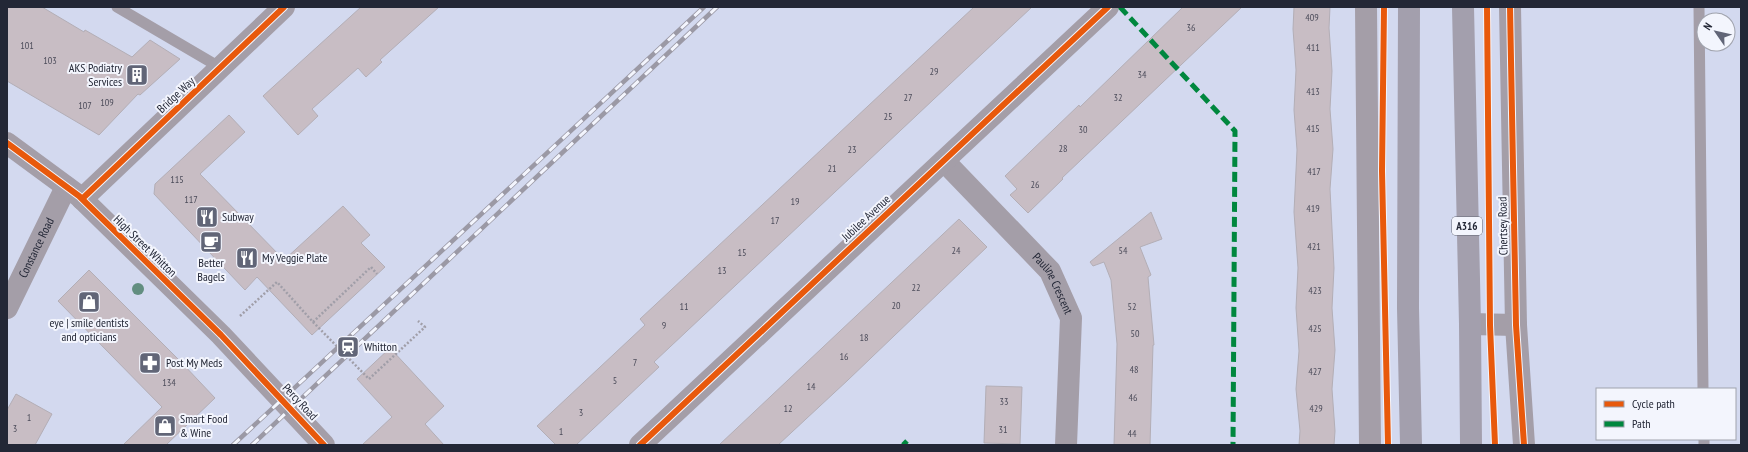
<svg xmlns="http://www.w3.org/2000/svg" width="1748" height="452" viewBox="0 0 1748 452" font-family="'PT Sans Narrow',sans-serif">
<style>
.building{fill:#c8bdc4;stroke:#b3aeb6}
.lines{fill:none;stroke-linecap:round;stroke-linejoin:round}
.path{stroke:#a09ea8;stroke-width:2.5;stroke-dasharray:2 2;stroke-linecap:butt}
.service{stroke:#a49ea8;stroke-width:11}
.minor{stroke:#a49ea8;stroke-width:22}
.tertiary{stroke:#a49ea8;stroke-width:22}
.trunk{stroke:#a39fad;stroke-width:22}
.rail-casing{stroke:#9b99a5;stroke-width:4.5}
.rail{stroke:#f3f5fd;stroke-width:3;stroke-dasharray:9;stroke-linecap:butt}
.quiet{stroke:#00873e;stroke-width:5;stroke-dasharray:10 5;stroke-linecap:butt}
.cycleway-casing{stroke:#f3f5fd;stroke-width:8}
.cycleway{stroke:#e8590c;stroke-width:6}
.tree{fill:#628e80}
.labels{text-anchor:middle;stroke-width:4;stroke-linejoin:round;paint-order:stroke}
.number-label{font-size:10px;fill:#4c4c5a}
.shield{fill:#f3f5fd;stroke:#616572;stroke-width:1}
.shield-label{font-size:11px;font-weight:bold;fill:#232736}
.poi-label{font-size:12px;fill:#232736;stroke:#f3f5fd;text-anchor:start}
.street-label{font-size:12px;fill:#232736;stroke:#f3f5fd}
</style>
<rect width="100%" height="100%" fill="#d3d9ef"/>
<path class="building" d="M7,7H42L84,32L85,30L132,57L150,40L180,59L140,95L138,94L99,135L7,81Z
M361,7H439L380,60L382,62L366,77L358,68L312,109L318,116L298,135L263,96Z
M974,7H1032L654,362L659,367L576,445H556L537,426L645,325L640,319Z
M1183,7H1242L1062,178L1063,179L1028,213L1010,195L1017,189L1005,176L1079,105L1080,107Z
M1294,7H1330L1329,28L1332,71L1330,109L1333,149L1330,189L1334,268L1332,308L1335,350L1332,389L1335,431L1334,445H1299L1300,431L1296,389L1299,351L1296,308L1298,268L1294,212L1297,150L1294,110L1296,70L1293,29Z
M229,115L245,132L200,174L284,260L343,206L370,235L361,243L385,267L312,335L257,277L245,290L154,194L155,184Z
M1151,212L1162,239L1140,247L1151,275L1148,277L1154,345H1153L1150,445H1114L1117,344L1111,280L1104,262L1093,266L1090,262Z
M959,219L987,247L848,380L778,445H719Z
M89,270L182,363L215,398L166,445H123L162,407L58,301Z
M390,348L444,406L425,424L444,445H362L392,417L357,379Z
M986,386L1022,387L1020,444L984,443Z
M16,394L52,414L35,445H7V410Z"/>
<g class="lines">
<path class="path" d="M240,316L277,282L313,322L369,379L425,327L418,321
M313,322L371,267L377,274"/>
<path class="service" d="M117,7L221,68
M1699,7L1703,389
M1704,439V445"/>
<g class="minor">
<path d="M1366,7L1370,445"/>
<path d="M1510,7L1516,325L1524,445"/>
<path id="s1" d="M944,161L1050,271L1071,318L1066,445"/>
<path d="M82,199L284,7"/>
<path id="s2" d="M7,308L66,187"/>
<path d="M1470,324L1516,325"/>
<path d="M640,445L1108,7"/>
</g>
<path class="tertiary" d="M7,143L79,196L221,335L324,445"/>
<path class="trunk" d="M1409,7L1408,308L1411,445
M1463,7L1470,324L1471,445"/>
<g class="rail-casing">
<path id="rail" d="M233,445L704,7
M252,445L717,7"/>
</g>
<use href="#rail" class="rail"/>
<path class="quiet" d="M1120,7L1235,131L1233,445
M903,445L907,441"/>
<g class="cycleway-casing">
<path id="cycleway" d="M1384,7L1382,171L1388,445
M1487,7L1490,325L1495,445
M1510,7L1516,325L1524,445
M7,143L79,196L221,335L324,445
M82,199L284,7
M640,445L1108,7"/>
</g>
<use href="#cycleway" class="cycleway"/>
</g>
<circle class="tree" cx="138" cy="289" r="6"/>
<defs>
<g id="building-square" transform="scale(1.15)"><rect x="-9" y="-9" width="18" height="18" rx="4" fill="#616577" stroke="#f3f5fd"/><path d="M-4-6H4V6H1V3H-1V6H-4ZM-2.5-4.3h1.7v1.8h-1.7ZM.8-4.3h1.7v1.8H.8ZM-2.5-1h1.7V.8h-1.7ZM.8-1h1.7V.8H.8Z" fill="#fff"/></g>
<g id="restaurant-square" transform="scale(1.15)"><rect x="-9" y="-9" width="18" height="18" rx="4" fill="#616577" stroke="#f3f5fd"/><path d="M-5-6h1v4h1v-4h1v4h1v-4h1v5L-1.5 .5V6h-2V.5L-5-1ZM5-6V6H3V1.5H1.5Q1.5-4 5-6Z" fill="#fff"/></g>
<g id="cafe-square" transform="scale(1.15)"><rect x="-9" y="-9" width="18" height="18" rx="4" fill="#616577" stroke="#f3f5fd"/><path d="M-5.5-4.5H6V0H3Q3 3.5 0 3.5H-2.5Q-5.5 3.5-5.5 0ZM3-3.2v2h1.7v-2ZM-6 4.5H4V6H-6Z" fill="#fff"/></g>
<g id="shop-square" transform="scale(1.15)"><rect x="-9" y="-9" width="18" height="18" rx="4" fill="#616577" stroke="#f3f5fd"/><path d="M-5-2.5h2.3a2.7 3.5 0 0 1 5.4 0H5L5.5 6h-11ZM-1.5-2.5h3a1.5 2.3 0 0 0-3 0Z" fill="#fff"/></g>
<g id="station-square" transform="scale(1.15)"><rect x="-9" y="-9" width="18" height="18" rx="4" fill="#616577" stroke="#f3f5fd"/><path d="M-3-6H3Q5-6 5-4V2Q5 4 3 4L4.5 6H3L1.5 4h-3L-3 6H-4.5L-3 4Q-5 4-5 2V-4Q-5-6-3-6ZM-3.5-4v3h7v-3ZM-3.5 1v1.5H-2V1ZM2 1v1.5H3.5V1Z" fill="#fff"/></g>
<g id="pharmacy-square" transform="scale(1.15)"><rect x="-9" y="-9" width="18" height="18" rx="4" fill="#616577" stroke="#f3f5fd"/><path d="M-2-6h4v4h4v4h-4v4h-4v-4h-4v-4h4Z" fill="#fff"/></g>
</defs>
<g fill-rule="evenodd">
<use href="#building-square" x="137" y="75"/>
<use href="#restaurant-square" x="207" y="217"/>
<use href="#cafe-square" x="211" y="242"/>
<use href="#restaurant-square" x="247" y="258"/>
<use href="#shop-square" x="89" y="302"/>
<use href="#station-square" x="348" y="347"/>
<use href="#pharmacy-square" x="150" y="363"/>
<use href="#shop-square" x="165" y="426"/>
</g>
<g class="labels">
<g class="number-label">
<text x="1312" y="21">409</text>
<text x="1191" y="31">36</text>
<text x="27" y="49">101</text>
<text x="1313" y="51">411</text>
<text x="50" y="64">103</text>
<text x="934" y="75">29</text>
<text x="1142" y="78">34</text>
<text x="1313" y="95">413</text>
<text x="908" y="101">27</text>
<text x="1118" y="101">32</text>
<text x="107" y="106">109</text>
<text x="85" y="109">107</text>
<text x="888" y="120">25</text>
<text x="1313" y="132">415</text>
<text x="1083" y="133">30</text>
<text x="1063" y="152">28</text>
<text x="852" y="153">23</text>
<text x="832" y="172">21</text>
<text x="1314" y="175">417</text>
<text x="177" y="183">115</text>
<text x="1035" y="188">26</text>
<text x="191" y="203">117</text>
<text x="795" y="205">19</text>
<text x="1313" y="212">419</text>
<text x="775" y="224">17</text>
<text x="1314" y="250">421</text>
<text x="956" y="254">24</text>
<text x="1123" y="254">54</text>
<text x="742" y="256">15</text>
<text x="722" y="274">13</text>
<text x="916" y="291">22</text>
<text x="1315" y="294">423</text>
<text x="896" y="309">20</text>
<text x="684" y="310">11</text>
<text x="1132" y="310">52</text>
<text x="664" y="329">9</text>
<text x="1315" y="332">425</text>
<text x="1135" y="337">50</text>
<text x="864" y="341">18</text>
<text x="844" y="360">16</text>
<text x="635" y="366">7</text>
<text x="1134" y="373">48</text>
<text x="1315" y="375">427</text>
<text x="615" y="384">5</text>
<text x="169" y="386">134</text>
<text x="811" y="390">14</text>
<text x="1133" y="401">46</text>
<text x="1004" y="405">33</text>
<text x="788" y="412">12</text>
<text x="1316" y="412">429</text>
<text x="581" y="416">3</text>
<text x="29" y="421">1</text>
<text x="15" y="432">3</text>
<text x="1003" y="433">31</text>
<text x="561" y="435">1</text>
<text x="1132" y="437">44</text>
</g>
<rect class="shield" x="1452" y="217" width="30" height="18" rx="3"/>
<g class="shield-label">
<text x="1467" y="230">A316</text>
</g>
<g class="poi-label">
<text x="122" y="72" text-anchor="end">AKS Podiatry<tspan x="122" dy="14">Services</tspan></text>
<text x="222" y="221">Subway</text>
<text x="262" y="262">My Veggie Plate</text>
<text x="211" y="267" text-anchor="middle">Better<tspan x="211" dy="14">Bagels</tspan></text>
<text x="89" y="327" text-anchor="middle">eye | smile dentists<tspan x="89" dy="14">and opticians</tspan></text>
<text x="364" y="351">Whitton</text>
<text x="166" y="367">Post My Meds</text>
<text x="180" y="423">Smart Food<tspan x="180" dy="14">&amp; Wine</tspan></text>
</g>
<g class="street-label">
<text transform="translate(176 95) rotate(-43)" y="4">Bridge Way</text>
<text transform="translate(866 218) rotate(-43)" y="4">Jubilee Avenue</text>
<text transform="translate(1503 226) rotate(-91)" y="4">Chertsey Road</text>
<text transform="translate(145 246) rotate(44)" y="4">High Street Whitton</text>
<text dy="4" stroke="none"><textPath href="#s2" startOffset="67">Constance Road</textPath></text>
<text dy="4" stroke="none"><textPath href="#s1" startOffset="165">Pauline Crescent</textPath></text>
<text transform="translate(300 402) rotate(47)" y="4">Percy Road</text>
</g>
</g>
<rect width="1748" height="452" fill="none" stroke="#232736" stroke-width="16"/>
<rect x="1596" y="388" width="140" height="52" fill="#f3f5fd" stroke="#a0a3ad"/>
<rect x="1604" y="401" width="20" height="6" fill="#e8590c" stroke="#a0a3ad"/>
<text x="1632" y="408" font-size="12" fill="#232736">Cycle path</text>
<rect x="1604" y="421" width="20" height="6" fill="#00873e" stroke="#a0a3ad"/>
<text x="1632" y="428" font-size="12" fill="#232736">Path</text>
<g transform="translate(1716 32) rotate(304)"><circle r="19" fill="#f3f5fd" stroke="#a0a3ad"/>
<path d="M0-3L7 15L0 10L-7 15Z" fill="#616577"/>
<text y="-6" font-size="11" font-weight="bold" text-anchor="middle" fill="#232736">N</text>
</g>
</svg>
